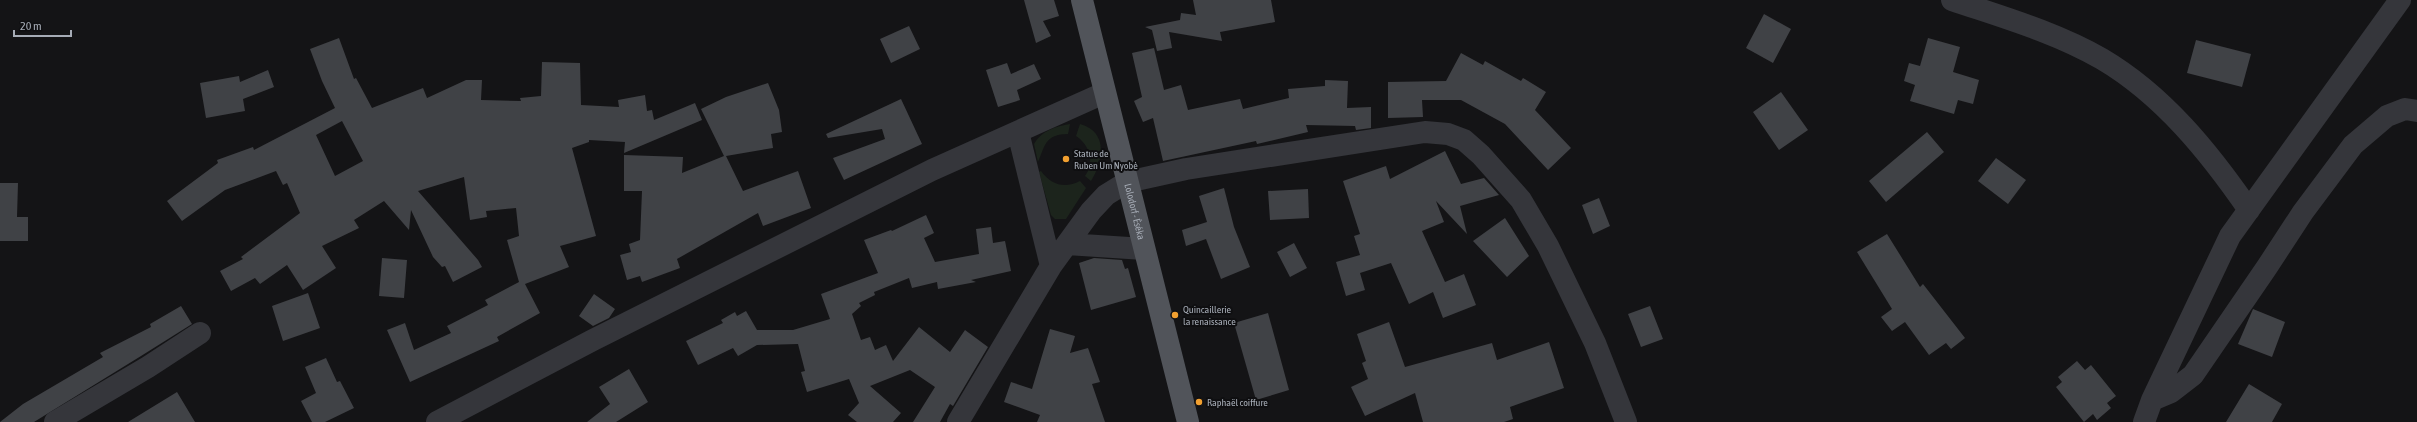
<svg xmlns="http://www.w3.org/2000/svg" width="2417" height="422" viewBox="0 0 2417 422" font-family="'Asap Condensed',sans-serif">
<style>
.green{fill:#1c241c}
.building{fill:#404246;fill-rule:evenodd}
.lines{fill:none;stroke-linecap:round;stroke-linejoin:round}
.minor{stroke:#35363b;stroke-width:22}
.major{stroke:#51545a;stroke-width:22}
.poi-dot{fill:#f2a030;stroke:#0f0f11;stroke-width:1.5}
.labels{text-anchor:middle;stroke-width:4;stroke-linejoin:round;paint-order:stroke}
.poi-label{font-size:10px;fill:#a6acb6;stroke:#0f0f11;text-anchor:start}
.street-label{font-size:10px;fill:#a6acb6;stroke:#0f0f11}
</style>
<rect width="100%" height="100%" fill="#141416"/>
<path class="green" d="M1070,124L1068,134C1045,134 1045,146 1038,162L1034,144C1041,131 1056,126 1070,124Z
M1080,124C1109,132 1103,162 1091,181L1085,176C1095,163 1090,145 1076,136Z
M1041,171C1051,185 1065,189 1080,181L1086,188L1066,219H1055L1051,215L1039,172Z"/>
<path class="building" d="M1024,0H1054L1059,16L1043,21L1051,36L1036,43Z
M1193,0H1271L1275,22L1220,32L1222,41L1169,32L1172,48L1157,51L1152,30L1145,27L1180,20L1181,13L1196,15Z
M1764,14L1791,29L1773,63L1746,48Z
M909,26L920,49L891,63L880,39Z
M339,38L354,79L356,78L372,108L423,88L427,98L466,80H482L481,100L521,101L520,98L541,96L542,62L580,63L581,105L619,107L618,100L645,95L647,111L652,110L654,120L695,103L702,120L624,153L625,142L589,140V142L572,148L596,236L560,246L569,267L525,284L540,313L497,337L499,341L410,382L387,330L405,323L414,350L451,333L447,326L488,305L485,300L519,282L507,240L519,236L516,208L486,211L487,217L470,220L464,177L418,191L478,260L482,267L453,282L445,266L442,267L433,257L411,210L409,230L384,201L354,220L359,228L322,246L336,268L303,290L287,265L260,284L255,278L231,291L220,271L243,259L241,257L300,213L287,183L283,185L276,171L225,190L182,221L167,201L218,163L217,160L253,147L254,150L335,108L322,81L310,49ZM342,121L363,161L335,176L316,135Z
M1928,38L1960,47L1953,72L1979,80L1973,104L1958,100L1954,114L1910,101L1915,85L1904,81L1909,63L1920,66Z
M2196,40L2251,54L2242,87L2187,73Z
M1154,48L1164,90L1181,85L1188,110L1240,99L1243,109L1289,98L1288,89L1325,86V80L1348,81L1347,108L1371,107V128L1356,130L1355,126L1306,125L1308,132L1257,144L1256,141L1163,161L1153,118L1143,122L1134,101L1142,97L1132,53Z
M1461,53L1483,65L1485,61L1521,81L1523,78L1546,92L1535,110L1571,148L1548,170L1505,124L1461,100H1422L1423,117L1388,118V82L1446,81Z
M1007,63L1011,74L1034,64L1041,79L1017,90L1020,100L998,107L986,70Z
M268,70L274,87L243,99L245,111L206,118L200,83L239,76L240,82Z
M768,83L779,110L782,132L771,134L773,148L726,156L743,191L798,171L811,208L763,226L758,213L677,259L680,268L642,282L640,276L627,280L620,255L631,252L629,244L640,240L642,191H624V155L683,157L682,173L724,156L701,109L726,97Z
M1781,92L1808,130L1779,150L1753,112Z
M901,99L922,144L844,180L833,158L885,139L882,129L828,138L826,134Z
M1927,132L1944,152L1886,202L1869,181Z
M1445,151L1461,184L1484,178L1499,195L1460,206L1467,234L1436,201L1444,222L1422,231L1445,282L1464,274L1476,305L1443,318L1433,292L1409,304L1391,263L1360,273L1365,290L1346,296L1336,262L1360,255L1354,236L1360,234L1343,181L1386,166L1390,179Z
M1996,158L2026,180L2008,204L1978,181Z
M0,183H18L17,217H28V241H0Z
M1224,188L1234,227L1250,267L1221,279L1206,239L1186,246L1182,230L1207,222L1199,196Z
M1308,189L1309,218L1270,220L1268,191Z
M1599,198L1610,226L1593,234L1582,205Z
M926,215L934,233L924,238L935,262L979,254L976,229L991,227L993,243L1005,241L1011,271L971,280L976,282L938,289L937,282L912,288L909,278L874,292L875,295L859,303L861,306L852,314L861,340L870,337L875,350L886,345L893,361L919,327L950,352L965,330L988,347L953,406L950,404L940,422H913L935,387L910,370L870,386L901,413L893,422H857L848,415L859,403L849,379L807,392L801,372L805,371L798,344L757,345L738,356L733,348L698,365L686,341L723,323L721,320L735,312L737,316L746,311L757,330H793L830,319L821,294L878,273L864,240L891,230L892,231Z
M1505,218L1529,256L1507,277L1473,241Z
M1887,234L1920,287L1923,284L1965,338L1951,349L1946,343L1929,355L1905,322L1892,331L1881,317L1892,309L1857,252Z
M1294,243L1307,268L1290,277L1277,252Z
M382,258L407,260L404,298L379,296Z
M1094,258L1122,260L1125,269L1128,268L1136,297L1091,310L1079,263Z
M308,293L320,328L283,341L272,306Z
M594,294L615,309L609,318L593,326L579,316Z
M181,306L192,324L141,356L34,422H0L23,404L103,357L100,353L151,327L150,324Z
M1650,306L1663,339L1641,347L1628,314Z
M2253,309L2285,322L2272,357L2238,344Z
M1268,313L1289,390L1256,400L1234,323Z
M1389,322L1405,367L1492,343L1497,360L1549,342L1564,388L1510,407L1513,419L1504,422H1423L1415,393L1365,416L1351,387L1368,379L1362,363L1366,361L1357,334Z
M1050,329L1075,336L1070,353L1088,348L1100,382L1092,384L1105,422H1037L1040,415L1004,402L1011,382L1032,389Z
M326,358L337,382L340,381L354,408L325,422H312L301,401L316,393L305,367Z
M2077,361L2085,370L2091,365L2116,396L2107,403L2111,408L2097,420L2093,414L2084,422L2056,387L2062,382L2058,377Z
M629,369L648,402L616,422H587L610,404L599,387Z
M2249,384L2282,404L2272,422H2226Z
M177,392L195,422H128Z"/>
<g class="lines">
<path class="minor" d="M1952,0C2002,17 2055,32 2102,59C2163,95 2209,152 2249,210
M1018,132L1051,266
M1067,244L1144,249
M2152,400L2171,392L2193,375L2267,267L2303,212L2353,145L2387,116L2405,109L2417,111
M55,422L148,367L200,333
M437,422L593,340L932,170L1104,93
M958,422L1051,266L1091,211L1106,195L1127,182L1186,169L1425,132L1448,134L1464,140L1481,155L1521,200L1548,246L1595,343L1626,422
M2144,422L2152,400L2230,236L2400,0"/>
<path class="major" id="s1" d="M1082,0L1188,422"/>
</g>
<g class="poi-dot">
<circle cx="1066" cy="159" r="4"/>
<circle cx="1175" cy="315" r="4"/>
<circle cx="1199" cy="402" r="4"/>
</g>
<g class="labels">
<g class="poi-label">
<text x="1074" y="157">Statue de<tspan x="1074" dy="12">Ruben Um Nyobè</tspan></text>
<text x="1183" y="313">Quincaillerie<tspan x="1183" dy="12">la renaissance</tspan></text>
<text x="1207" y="406">Raphaël coiffure</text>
</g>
<g class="street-label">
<text dy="4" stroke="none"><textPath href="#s1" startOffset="218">Lolodorf - Éséka</textPath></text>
</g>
</g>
<path d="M14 30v6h57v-6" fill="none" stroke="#a6acb6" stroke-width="2"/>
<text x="20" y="30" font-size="12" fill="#a6acb6" stroke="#0f0f11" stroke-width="3" paint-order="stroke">20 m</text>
</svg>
